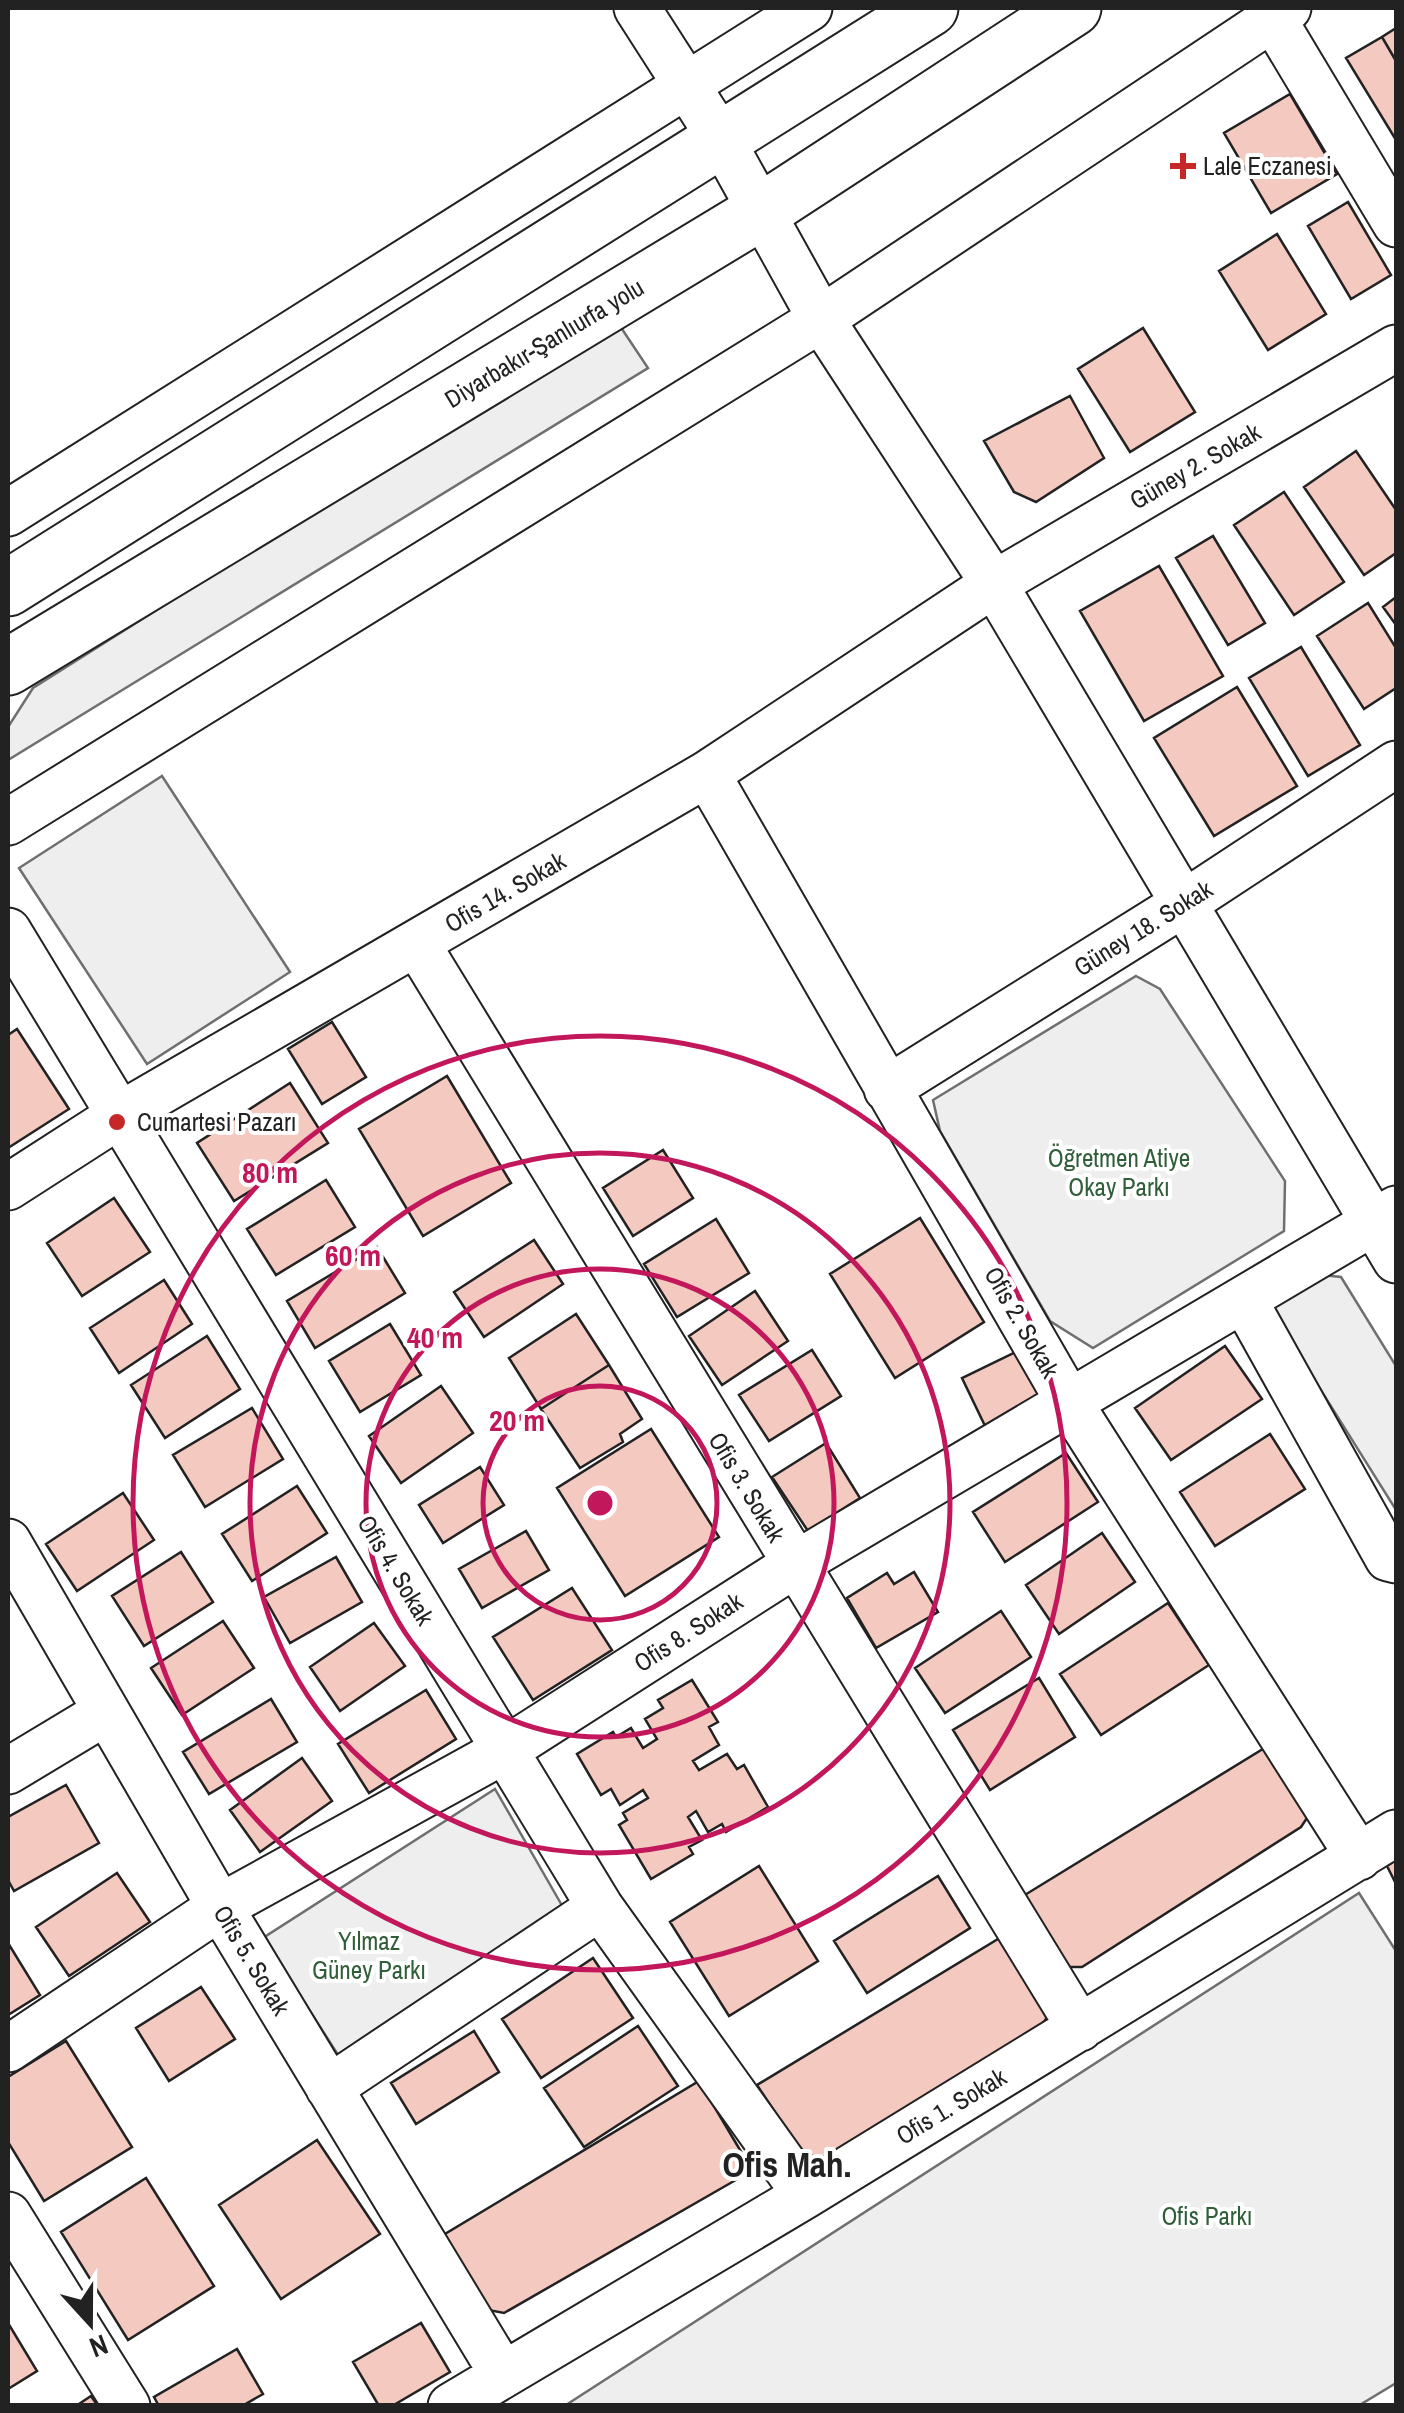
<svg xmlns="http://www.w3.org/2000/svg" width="1404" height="2413" viewBox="0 0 1404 2413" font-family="'Archivo Narrow',sans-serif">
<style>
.green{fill:#eee;stroke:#6f6f6f;stroke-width:2.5}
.building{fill:#f3c9c0;stroke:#222;stroke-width:2.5}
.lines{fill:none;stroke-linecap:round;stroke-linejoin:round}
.minor-casing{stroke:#222;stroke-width:49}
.highway-casing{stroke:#222;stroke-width:59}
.minor{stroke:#fff;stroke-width:45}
.highway{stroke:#fff;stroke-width:55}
.ring{fill:none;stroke:#c2185b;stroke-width:5}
.poi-dot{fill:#c62828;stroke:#fff;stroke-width:4}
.labels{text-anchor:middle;stroke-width:8;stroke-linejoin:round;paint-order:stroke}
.poi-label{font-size:25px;fill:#222;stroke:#fff;text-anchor:start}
.street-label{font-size:25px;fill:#222;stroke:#fff}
.park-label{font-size:25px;fill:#2f5e38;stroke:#fff}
.district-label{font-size:35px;font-weight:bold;fill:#222;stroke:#fff}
.centre{fill:#c2185b;stroke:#fff;stroke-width:5}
.ring-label{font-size:30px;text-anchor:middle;font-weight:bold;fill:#c2185b;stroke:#fff;stroke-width:8;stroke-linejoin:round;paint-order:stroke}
</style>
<rect width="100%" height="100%" fill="#fff"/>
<path class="green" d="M616,320L648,368L8,760V727L33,688Z
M162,776L290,972L147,1064L19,868Z
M1136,976L1160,989L1285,1181L1284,1231L1093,1348L1050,1321L940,1131L933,1100Z
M1322,1275L1341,1277L1396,1366V1510L1280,1325L1274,1306Z
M495,1789L564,1909L342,2061L263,1938Z
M1359,1893L1396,1951V2383L1358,2406L566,2405Z"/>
<path class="building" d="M1396,28V61L1382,37Z
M1382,37L1396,61V140L1346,58Z
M1290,94L1337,174L1271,213L1224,133Z
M1348,202L1391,275L1351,299L1308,226Z
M1277,234L1326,314L1268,350L1219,271Z
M1143,328L1195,412L1130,452L1078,369Z
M1070,396L1104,458L1036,502L1014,492L984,441Z
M1356,451L1396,510V553L1364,575L1304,487Z
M1284,492L1344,582L1294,615L1234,525Z
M1213,536L1265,623L1228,645L1176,558Z
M1159,566L1223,676L1144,721L1080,611Z
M1396,597V625L1383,607Z
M1368,603L1396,648V688L1364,709L1317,636Z
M1301,647L1360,745L1308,776L1249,678Z
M1237,687L1297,786L1214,836L1154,738Z
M332,1022L366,1077L322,1104L288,1049Z
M17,1029L69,1109L8,1148V1035Z
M447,1076L511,1183L423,1236L359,1129Z
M290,1083L328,1143L234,1201L197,1143Z
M663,1150L693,1198L633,1236L603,1188Z
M326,1180L355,1227L276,1275L247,1229Z
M114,1198L150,1252L82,1296L47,1243Z
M920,1218L984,1322L895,1378L830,1274Z
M716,1219L749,1273L677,1317L644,1264Z
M534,1240L563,1284L484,1337L454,1292Z
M377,1247L405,1293L315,1348L287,1301Z
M164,1280L192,1324L119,1373L90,1328Z
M755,1291L788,1341L722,1385L689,1336Z
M576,1314L609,1365L541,1409L509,1358Z
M390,1324L421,1375L360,1412L329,1361Z
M207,1336L240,1389L165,1438L131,1385Z
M1225,1346L1262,1399L1171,1460L1135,1408Z
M1022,1349L1043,1383L1038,1404L987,1430L962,1378Z
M812,1350L841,1396L769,1441L739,1395Z
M609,1365L642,1419L620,1434L623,1442L580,1468L541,1409Z
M441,1386L473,1433L401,1483L369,1436Z
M252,1408L283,1459L205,1507L173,1455Z
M651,1429L719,1537L625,1596L557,1488Z
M1270,1434L1305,1489L1215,1546L1180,1492Z
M826,1443L860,1498L808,1531L772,1477Z
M1066,1453L1098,1502L1005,1562L973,1512Z
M480,1467L504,1505L443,1543L419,1505Z
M297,1486L327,1533L252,1581L222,1534Z
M123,1493L154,1540L77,1591L46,1544Z
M526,1531L549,1570L482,1608L459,1569Z
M1102,1533L1135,1582L1059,1634L1026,1585Z
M181,1552L213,1602L144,1646L112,1596Z
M336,1557L362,1602L290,1643L264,1597Z
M914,1572L938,1612L876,1648L847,1598L887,1573L894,1584Z
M572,1588L612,1650L533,1700L493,1637Z
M1168,1603L1209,1665L1101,1735L1060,1674Z
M1001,1611L1031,1657L945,1713L915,1668Z
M223,1621L254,1668L182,1715L151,1668Z
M374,1623L405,1666L340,1711L310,1667Z
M1039,1678L1075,1737L990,1790L953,1730Z
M692,1680L718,1722L709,1727L719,1745L693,1761L699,1770L727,1754L737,1769L744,1765L768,1807L726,1832L722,1824L708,1832L696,1811L688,1817L702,1840L689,1847L693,1854L651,1879L619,1825L627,1820L623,1813L648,1798L643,1790L620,1805L611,1789L601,1795L577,1754L613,1732L616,1737L631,1728L643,1748L657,1739L645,1719L663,1708L658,1700Z
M426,1690L456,1739L369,1793L338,1744Z
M271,1699L297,1742L209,1794L183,1752Z
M1271,1744L1309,1815L1301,1827L1082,1967H1066L1015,1901Z
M302,1758L332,1801L260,1852L230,1810Z
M66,1785L99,1843L14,1891L8,1880V1817Z
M1396,1860V1884L1387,1866Z
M759,1866L818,1961L729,2016L670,1922Z
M117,1873L150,1922L69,1976L36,1927Z
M938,1876L970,1928L867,1993L834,1941Z
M1003,1936L1047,2007L1046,2019L1036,2032L825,2160L801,2152L757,2085Z
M8,1943L40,1995L8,2015Z
M593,1958L633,2018L541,2078L502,2019Z
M201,1987L235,2039L169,2081L136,2028Z
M638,2026L678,2086L584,2147L544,2088Z
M474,2031L499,2072L416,2124L391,2083Z
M66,2041L132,2147L44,2201L8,2142V2077Z
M699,2081L746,2160L741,2177L504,2313L483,2309L440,2237Z
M317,2140L380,2234L281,2299L219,2205Z
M146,2178L214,2286L128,2340L61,2232Z
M8,2323L37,2371L8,2389Z
M421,2323L450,2372L392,2406H379L353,2362Z
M237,2349L263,2394L242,2406H159L154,2397Z
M91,2396L98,2406H76Z"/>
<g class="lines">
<g class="minor-casing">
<path id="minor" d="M637,8L721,139L821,319L994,584L1396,1260
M1272,17L1396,224
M8,513L809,8
M707,774L1069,1402L1359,1857
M8,822L821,319L1288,8
M8,931L600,1907L806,2195
M417,944L1080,2028
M887,1089L1183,904L1396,764
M8,1187L120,1115L707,774L994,584L1396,348
M1244,1300L1388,1558L1396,1560
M8,1542L220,1907L502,2373
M8,1771L106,1712
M8,2049L220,1907L505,1750L794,1565L1396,1209
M329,2088L600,1907
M8,2215L127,2406
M451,2406L806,2195L1396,1833"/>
</g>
<g class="highway-casing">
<path id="highway" d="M8,588L930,8
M8,667L762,211L1073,8"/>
</g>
<use href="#minor" class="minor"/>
<use href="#highway" class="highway"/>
</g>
<g class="ring">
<circle cx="600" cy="1503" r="117"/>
<circle cx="600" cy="1503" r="234"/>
<circle cx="600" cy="1503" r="350"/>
<circle cx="600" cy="1503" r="467"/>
</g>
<g class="poi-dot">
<path d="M1178 151h10v10h10v10h-10v10h-10v-10h-10v-10h10z"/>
<circle cx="117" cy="1122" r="10"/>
</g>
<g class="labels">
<g class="poi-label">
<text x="1203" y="175">Lale Eczanesi</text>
<text x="137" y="1131">Cumartesi Pazarı</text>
</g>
<g class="street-label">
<text transform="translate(544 343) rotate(-31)" y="9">Diyarbakır-Şanlıurfa yolu</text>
<text transform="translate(1195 466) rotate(-30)" y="9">Güney 2. Sokak</text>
<text transform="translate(505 892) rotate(-30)" y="9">Ofis 14. Sokak</text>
<text transform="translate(1143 928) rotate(-32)" y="9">Güney 18. Sokak</text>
<text transform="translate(1022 1322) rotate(60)" y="9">Ofis 2. Sokak</text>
<text transform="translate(747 1487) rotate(59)" y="9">Ofis 3. Sokak</text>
<text transform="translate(396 1570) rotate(59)" y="9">Ofis 4. Sokak</text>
<text transform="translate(688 1632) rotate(-33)" y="9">Ofis 8. Sokak</text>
<text transform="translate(252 1960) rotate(59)" y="9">Ofis 5. Sokak</text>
<text transform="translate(951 2106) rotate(-31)" y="9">Ofis 1. Sokak</text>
</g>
<g class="park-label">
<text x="1119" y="1167">Öğretmen Atiye<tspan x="1119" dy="29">Okay Parkı</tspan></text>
<text x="369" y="1950">Yılmaz<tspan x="369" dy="29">Güney Parkı</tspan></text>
<text x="1207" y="2225">Ofis Parkı</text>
</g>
<g class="district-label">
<text x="787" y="2177">Ofis Mah.</text>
</g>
</g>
<circle cx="600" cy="1503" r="15" class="centre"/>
<g class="ring-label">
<text x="270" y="1183">80 m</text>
<text x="353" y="1266">60 m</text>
<text x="435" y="1348">40 m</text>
<text x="517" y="1431">20 m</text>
</g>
<rect width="1404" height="2413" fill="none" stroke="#222222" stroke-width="20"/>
<g transform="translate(90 2323) rotate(159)" stroke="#ffffff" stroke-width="8" paint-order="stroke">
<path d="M0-8L18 38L0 25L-18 38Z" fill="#222222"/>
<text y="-15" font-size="28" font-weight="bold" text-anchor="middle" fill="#222222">N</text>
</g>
</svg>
